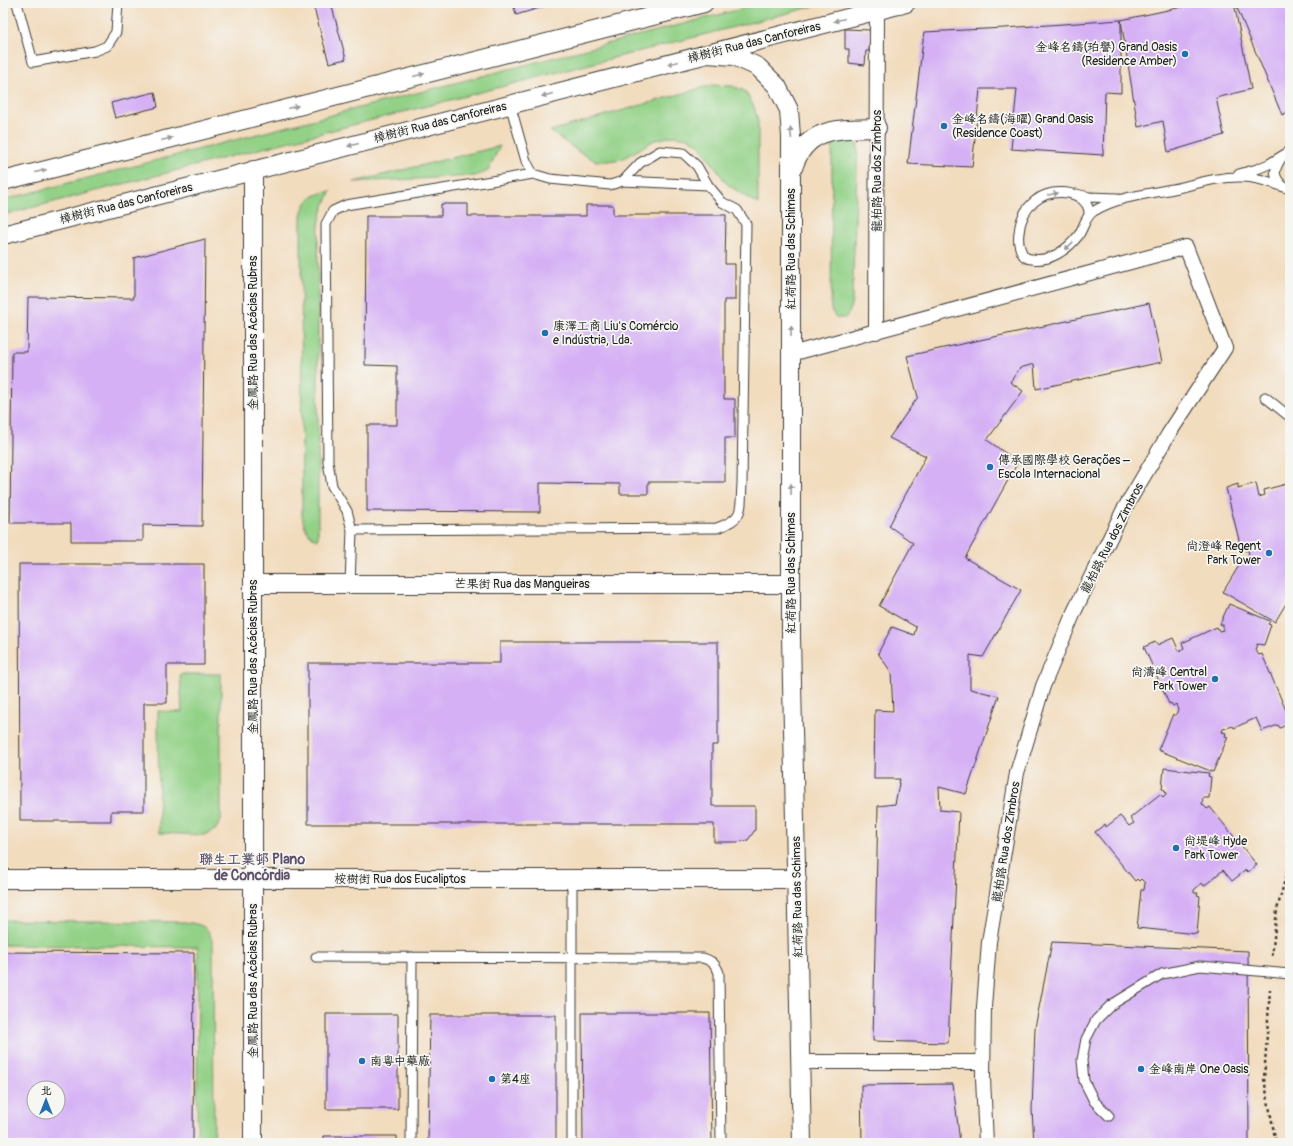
<svg xmlns="http://www.w3.org/2000/svg" width="1293" height="1146" viewBox="0 0 1293 1146" font-family="Pangolin,'LXGW WenKai TC',sans-serif">
<style>
.green{fill:#93d187;stroke:#587652}
.building{fill:#d5b0f5;fill-rule:evenodd}
.lines{fill:none;stroke-linecap:round;stroke-linejoin:round}
.service-casing{stroke:#3c3934;stroke-width:11}
.pedestrian-casing{stroke:#3c3934;stroke-width:16}
.minor-casing{stroke:#3c3934;stroke-width:20}
.path{stroke:#3c3934;stroke-width:2.5;stroke-dasharray:3 3;stroke-linecap:butt}
.service{stroke:#fff;stroke-width:9}
.pedestrian{stroke:#fff;stroke-width:14}
.minor{stroke:#fff;stroke-width:18}
.oneway{fill:#999}
.poi-dot{fill:#1f6fb2;stroke:#f6f6f2;stroke-width:1.5}
.labels{text-anchor:middle;stroke-width:3.5;stroke-linejoin:round;paint-order:stroke}
.street-label{font-size:12px;fill:#1c1c1c;stroke:#f6f6f2}
.poi-label{font-size:12px;fill:#1c1c1c;stroke:#f6f6f2;text-anchor:start}
.quarter-label{font-size:14px;font-weight:bold;fill:#5d5068;stroke:#f6f6f2}
</style>
<rect width="100%" height="100%" fill="#f6f6f2"/>
<filter id="ink" filterUnits="userSpaceOnUse"><feTurbulence type="fractalNoise" baseFrequency=".025" numOctaves="2"/><feDisplacementMap in="SourceGraphic" scale="8" xChannelSelector="R" yChannelSelector="G"/><feConvolveMatrix kernelMatrix="1 2 1 2 8 2 1 2 1" color-interpolation-filters="sRGB"/></filter>
<filter id="wash" filterUnits="userSpaceOnUse"><feTurbulence type="fractalNoise" baseFrequency=".012" numOctaves="4" result="noise"/><feDisplacementMap in="SourceGraphic" scale="16" xChannelSelector="R" yChannelSelector="G"/><feGaussianBlur stdDeviation="0.9" result="paint"/><feColorMatrix in="noise" values="0 0 0 0 0 0 0 0 0 0 0 0 0 0 0 0 0 1.4 0 .05"/><feComposite in="paint" operator="in"/></filter>
<g filter="url(#wash)">
<rect width="100%" height="100%" fill="#f2dcbe"/>
<path class="green" d="M764,3H827L3,215V200Z
M712,85L732,86L745,91L754,107L758,121V204L744,196L726,183L699,144L689,138L673,136L655,140L622,159L608,161H596L579,152L550,131Z
M837,135L853,136L858,145L852,301L849,313L845,318H836L831,310L832,155L833,142Z
M500,146L488,171L475,176L354,182Z
M331,191C321,211 319,218 318,241V540C307,535 304,527 302,515L301,215C306,197 313,195 331,191Z
M180,674H221V821L215,830L204,835L159,833L158,711L182,712Z
M3,920L185,922C205,925 210,927 213,947L214,1143H197L198,947L3,945Z"/>
<g id="blocks">
<path class="building" d="M331,3L346,59L329,63L314,8Z
M513,3H556L516,15Z
M1201,3H1234L1251,89L1216,98L1224,135L1168,152L1163,121L1138,127L1121,20Z
M1235,3H1290V111L1282,115Z
M1121,20V93L1105,92L1103,155L1011,149L1017,89H980L972,167L908,164L924,32L1005,28Z
M845,29L870,30L869,51H866L865,65L849,63V49H845Z
M155,92L158,107L115,118L111,103Z
M441,204H468V216H586V205H613V215H726L725,264H735V300H724V399H735V438H725V482H648V494H620V484L540,483V512L367,511V425H397V366L365,365L366,216H441Z
M205,239L202,526L143,525V541H71V523H10L12,352H27L28,297L134,298V258Z
M1149,303L1162,362L1036,389L1034,364L1020,368L1010,382L1023,391L987,440L1018,462L965,558L1021,590L983,657L970,655V689L999,696L966,794L939,787L940,810L959,812L948,1043L873,1041L878,806L895,804L900,779H874L875,710L893,711L891,672L878,653L892,627L914,635L916,627L879,606L913,543L889,526L926,456L889,438L918,397L907,356Z
M1256,483L1259,497L1265,495L1264,490L1290,483V597L1275,622L1223,592L1243,559L1246,560L1249,555L1248,550L1245,551L1244,547L1241,548L1226,488L1238,484V488Z
M19,564H204V665H167V703H144V811H111V821H20Z
M1229,604L1270,621L1268,624L1271,625L1264,645L1257,644L1255,650L1259,655L1262,654L1290,720V723L1280,728L1278,725L1262,731L1256,718L1234,728L1233,726L1223,729L1222,732L1226,733L1225,736L1228,737L1213,772L1158,750L1173,714L1175,716L1178,710L1176,704L1173,706L1171,703L1169,704L1144,647L1155,642L1157,645L1173,638L1179,651L1184,648L1182,643L1217,627L1219,631L1223,630V625L1220,624Z
M500,642H718V745H712V806H755V830L748,840L738,842H714V824H308V663H500Z
M1164,768L1209,773L1208,776L1211,777L1209,798H1203L1202,804L1207,809L1210,807L1257,865L1248,872L1246,870L1232,881L1223,870L1204,886L1202,883L1194,890V893H1198L1197,895L1200,896L1197,934L1137,928L1141,890H1144L1145,883L1141,879L1139,881L1137,879L1135,881L1095,832L1105,824L1106,827L1120,816L1129,826L1134,823L1130,818L1160,794L1163,797L1166,794L1165,790L1162,789Z
M1052,942L1248,951L1249,1143H1034L1032,1110L1035,1028Z
M3,952L194,953L193,1143H3ZM34,1088H58V1112H34Z
M582,1013H710L712,1143H583Z
M326,1014H398V1109H326Z
M430,1015H556V1143H428Z
M953,1084L960,1143H862L861,1085Z
M324,1136H397V1143H324Z"/>
</g>
</g>
<g filter="url(#ink)">
<use href="#blocks" fill-opacity="0" stroke="#3c3934" stroke-width="1"/>
<g class="lines">
<g class="service-casing">
<path id="service" d="M17,3L33,62L95,51L107,46L116,32L118,3
M1282,157C1274,169 1272,176 1283,186
M1239,174L1257,169L1269,164L1290,151
M623,181L708,185
M1076,194L1089,197L1117,198
M1089,213C1089,211 1088,207 1087,205C1076,188 1048,190 1035,201C1025,209 1020,220 1019,233C1018,239 1019,247 1022,253C1024,257 1028,259 1032,259C1050,262 1067,250 1078,236C1084,228 1085,216 1094,211C1119,196 1149,194 1178,188C1199,183 1221,176 1243,177C1259,177 1275,184 1290,189
M1265,397L1290,417
M352,530L717,528C745,518 740,511 742,484L746,224L737,210L722,202L708,185L697,166L683,153L660,151L640,163L623,181L610,185L550,179L533,174L526,161L510,104
M350,584L352,530L347,511L332,486L328,462L326,224L333,211L346,205L533,174
M572,879V1143
M316,957L703,958C712,961 716,964 719,973L721,1143
M1109,1116L1094,1101L1084,1081L1082,1060L1086,1039L1096,1020L1111,1005L1162,974L1200,966L1290,974
M411,1143L412,957"/>
</g>
<g class="pedestrian-casing">
<path id="pedestrian" d="M876,332L877,10
M791,354L1186,247L1225,348L1168,435L1123,511L1074,612L1043,686L1017,773L989,942L984,1007L983,1078L986,1143
M800,1062H983"/>
</g>
<g class="minor-casing">
<path id="minor" d="M707,54L734,56L758,67L777,86L789,110L791,136V637L802,1143
M793,168C806,126 840,129 877,128
M3,181L704,3
M3,235L906,3
M253,584H791
M3,879H797
M253,1143V170"/>
</g>
<path class="path" d="M1272,956L1277,910L1290,860
M1270,989L1264,1079L1276,1143"/>
<use href="#service" class="service"/>
<use href="#pedestrian" class="pedestrian"/>
<use href="#minor" class="minor"/>
</g>
<defs><path id="oneway-solid" d="M-6-.8H1V-3.2L6.5 0L1 3.2V.8H-6Z"/></defs>
<g class="oneway">
<use href="#oneway-solid" transform="translate(839 20) rotate(166)"/>
<use href="#oneway-solid" transform="translate(673 63) rotate(166)"/>
<use href="#oneway-solid" transform="translate(419 75) rotate(-14)"/>
<use href="#oneway-solid" transform="translate(547 95) rotate(166)"/>
<use href="#oneway-solid" transform="translate(293 107) rotate(-14)"/>
<use href="#oneway-solid" transform="translate(791 133) rotate(-94)"/>
<use href="#oneway-solid" transform="translate(167 139) rotate(-14)"/>
<use href="#oneway-solid" transform="translate(353 145) rotate(166)"/>
<use href="#oneway-solid" transform="translate(41 171) rotate(-14)"/>
<use href="#oneway-solid" transform="translate(1053 194) rotate(-12)"/>
<use href="#oneway-solid" transform="translate(1069 246) rotate(136)"/>
<use href="#oneway-solid" transform="translate(791 331) rotate(-90)"/>
<use href="#oneway-solid" transform="translate(791 489) rotate(-90)"/>
</g>
</g>
<g class="poi-dot">
<circle cx="1185" cy="54" r="4"/>
<circle cx="944" cy="126" r="4"/>
<circle cx="545" cy="333" r="4"/>
<circle cx="990" cy="467" r="4"/>
<circle cx="1269" cy="553" r="4"/>
<circle cx="1215" cy="679" r="4"/>
<circle cx="1176" cy="848" r="4"/>
<circle cx="362" cy="1061" r="4"/>
<circle cx="1141" cy="1069" r="4"/>
<circle cx="492" cy="1079" r="4"/>
</g>
<g class="labels">
<g class="street-label">
<text transform="translate(754 42) rotate(-14)" y="4">樟樹街 Rua das Canforeiras</text>
<text transform="translate(440 122) rotate(-14)" y="4">樟樹街 Rua das Canforeiras</text>
<text transform="translate(877 171) rotate(-90)" y="4">龍柏路 Rua dos Zimbros</text>
<text transform="translate(126 203) rotate(-14)" y="4">樟樹街 Rua das Canforeiras</text>
<text transform="translate(791 249) rotate(-90)" y="4">紅荷路 Rua das Schimas</text>
<text transform="translate(253 333) rotate(-90)" y="4">金鳳路 Rua das Acácias Rubras</text>
<text transform="translate(1112 538) rotate(-63)" y="4">龍柏路 Rua dos Zimbros</text>
<text transform="translate(791 573) rotate(-90)" y="4">紅荷路 Rua das Schimas</text>
<text x="522" y="588">芒果街 Rua das Mangueiras</text>
<text transform="translate(253 657) rotate(-90)" y="4">金鳳路 Rua das Acácias Rubras</text>
<text transform="translate(1006 842) rotate(-81)" y="4">龍柏路 Rua dos Zimbros</text>
<text x="400" y="883">桉樹街 Rua dos Eucaliptos</text>
<text transform="translate(797 897) rotate(-91)" y="4">紅荷路 Rua das Schimas</text>
<text transform="translate(253 981) rotate(-90)" y="4">金鳳路 Rua das Acácias Rubras</text>
</g>
<g class="poi-label">
<text x="1177" y="51" text-anchor="end">金峰名鑄(珀譽) Grand Oasis<tspan x="1177" dy="14">(Residence Amber)</tspan></text>
<text x="952" y="123">金峰名鑄(海曜) Grand Oasis<tspan x="952" dy="14">(Residence Coast)</tspan></text>
<text x="553" y="330">康澤工商 Liu's Comércio<tspan x="553" dy="14">e Indústria, Lda.</tspan></text>
<text x="998" y="464">傳承國際學校 Gerações –<tspan x="998" dy="14">Escola Internacional</tspan></text>
<text x="1261" y="550" text-anchor="end">尚澄峰 Regent<tspan x="1261" dy="14">Park Tower</tspan></text>
<text x="1207" y="676" text-anchor="end">尚濤峰 Central<tspan x="1207" dy="14">Park Tower</tspan></text>
<text x="1184" y="845">尚堤峰 Hyde<tspan x="1184" dy="14">Park Tower</tspan></text>
<text x="370" y="1065">南粵中藥廠</text>
<text x="1149" y="1073">金峰南岸 One Oasis</text>
<text x="500" y="1083">第4座</text>
</g>
<g class="quarter-label">
<text x="252" y="864">聯生工業邨 Plano<tspan x="252" dy="16">de Concórdia</tspan></text>
</g>
</g>
<rect width="1293" height="1146" fill="none" stroke="#f6f6f2" stroke-width="16"/>
<g transform="translate(46 1100)"><circle r="19" fill="#f6f6f2" stroke="#9f9f9c"/>
<path d="M0-3L7 15L0 10L-7 15Z" fill="#1f6fb2"/>
<text y="-6" font-size="11" font-weight="bold" text-anchor="middle" fill="#1c1c1c">北</text>
</g>
</svg>
